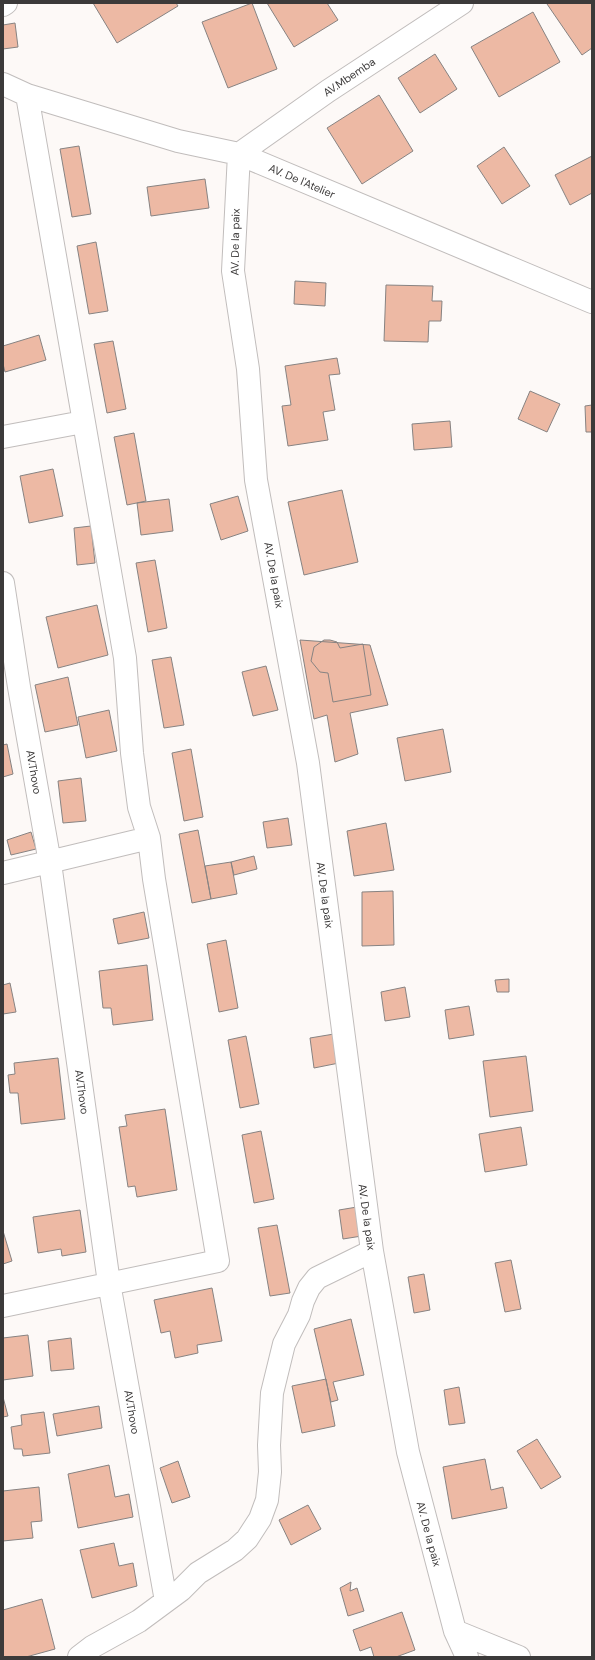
<svg xmlns="http://www.w3.org/2000/svg" width="595" height="1660" viewBox="0 0 595 1660" font-family="'DM Sans',sans-serif">
<style>
.building{fill:#edb9a4;stroke:#878382}
.lines{fill:none;stroke-linecap:round;stroke-linejoin:round}
.minor-casing{stroke:#c1bdbc;stroke-width:24}
.minor{stroke:#fff;stroke-width:22}
.labels{text-anchor:middle;stroke-width:3;stroke-linejoin:round;paint-order:stroke}
.street-label{font-size:11px;fill:#3c3a3a;stroke:#fff}
</style>
<rect width="100%" height="100%" fill="#fdf9f7"/>
<path class="building" d="M93,3H176L178,6L117,43Z
M252,3L277,69L228,88L202,22Z
M267,3H327L338,20L294,47Z
M548,3H592V48L582,55L547,4Z
M533,12L560,62L499,97L471,47Z
M15,23L18,47L3,49V25Z
M435,54L457,89L420,113L398,78Z
M379,95L413,151L362,184L327,128Z
M79,146L91,214L72,217L60,149Z
M504,147L530,186L502,204L477,166Z
M592,156V193L570,205L555,175Z
M205,179L209,208L151,216L147,187Z
M96,242L108,311L89,314L77,246Z
M295,281L326,283L325,306L294,304Z
M386,285L433,286L432,301H442L441,321H429L428,342L384,341Z
M39,335L46,360L5,372L3,364V346Z
M113,341L126,409L107,413L94,344Z
M337,358L340,374L329,375L335,410L323,412L328,440L288,446L282,406L291,405L285,366Z
M530,391L560,404L547,432L518,419Z
M592,405V432H586L585,406Z
M450,421L452,447L414,450L412,424Z
M134,433L146,501L127,505L114,437Z
M53,469L63,516L29,523L20,476Z
M342,490L358,562L304,575L288,502Z
M238,496L248,531L221,540L210,504Z
M169,499L173,531L141,535L137,503Z
M91,526L95,563L77,565L74,528Z
M155,560L167,628L148,632L136,563Z
M97,605L108,655L58,668L46,617Z
M300,640L370,645L388,705L350,713L358,754L335,762L327,715L314,719Z
M324,640H330L337,642L340,648L363,644L371,695L333,702L328,673L320,672L311,661L314,647Z
M171,657L184,725L164,728L152,660Z
M266,666L278,710L253,716L242,672Z
M68,677L78,725L45,732L35,685Z
M109,710L117,751L86,758L78,717Z
M443,729L451,772L405,781L397,738Z
M7,744L13,774L3,777V745Z
M191,749L203,817L184,821L172,753Z
M81,778L86,821L63,823L58,781Z
M288,818L292,845L267,848L263,822Z
M386,823L394,870L354,876L347,831Z
M198,830L211,899L192,903L179,834Z
M31,832L36,849L11,855L7,840Z
M254,856L257,869L234,875L231,862Z
M231,862L237,894L211,899L205,866Z
M393,891L394,945L362,946V892Z
M144,912L149,938L118,944L113,919Z
M226,940L238,1008L219,1012L207,944Z
M147,965L153,1020L113,1025L111,1008H103L99,971Z
M509,979V992H497L495,980Z
M10,983L16,1012L3,1014V985Z
M405,987L410,1017L385,1021L381,992Z
M469,1006L474,1035L449,1039L445,1010Z
M334,1034L339,1063L314,1068L310,1038Z
M246,1036L259,1104L240,1108L228,1040Z
M526,1056L533,1111L490,1117L483,1061Z
M58,1058L65,1119L21,1124L18,1093H10L8,1075L15,1074L14,1063Z
M165,1109L177,1190L137,1197L135,1186L128,1187L119,1127L127,1126L125,1115Z
M521,1127L527,1165L485,1172L479,1134Z
M261,1131L274,1199L254,1203L242,1135Z
M363,1206L368,1235L343,1239L339,1210Z
M80,1210L86,1252L62,1256L61,1249L38,1253L33,1217Z
M277,1225L290,1293L270,1296L258,1228Z
M3,1231L12,1261L3,1264Z
M511,1260L521,1309L505,1312L495,1263Z
M424,1274L430,1310L414,1313L408,1277Z
M212,1288L222,1341L197,1345L198,1353L175,1358L170,1331L161,1333L154,1300Z
M351,1319L364,1375L333,1382L338,1400L331,1402L314,1329Z
M28,1335L33,1376L3,1380V1338Z
M71,1338L74,1369L51,1371L48,1341Z
M326,1379L335,1426L302,1433L292,1386Z
M459,1387L465,1423L449,1425L444,1390Z
M3,1397L8,1416L3,1417Z
M99,1406L102,1428L57,1436L53,1414Z
M44,1412L50,1453L23,1456L22,1449H14L11,1427L22,1425L21,1415Z
M537,1439L561,1477L541,1489L517,1451Z
M485,1459L491,1490L503,1487L507,1508L452,1519L443,1467Z
M178,1461L190,1497L172,1503L160,1468Z
M109,1465L115,1497L129,1494L133,1517L78,1528L68,1474Z
M39,1487L42,1521L31,1522L33,1538L3,1541V1491Z
M308,1505L321,1529L291,1545L279,1520Z
M114,1543L119,1566L133,1563L137,1586L92,1598L80,1550Z
M351,1582L350,1591L357,1588L364,1611L348,1616L340,1588Z
M42,1599L55,1649L26,1657H3V1610Z
M402,1612L415,1650L396,1657H374L371,1647L360,1651L353,1630Z"/>
<g class="lines">
<g class="minor-casing">
<path id="minor" d="M462,3L328,91L239,154L233,271L248,369L256,480L308,763L372,1251L408,1452L455,1631L467,1657
M3,5L6,3
M3,84L27,95L178,141L239,154L592,302
M3,437L83,422
M3,583L19,687L50,863L109,1283L166,1601
M3,873L149,838
M3,1306L218,1261L154,879L149,838L139,807L132,753L125,658L27,95
M455,1631L519,1657
M79,1657L92,1647L139,1621L181,1590L198,1573L235,1550L247,1539L260,1519L267,1500L270,1472L269,1445L272,1393L284,1344L299,1315L303,1301L309,1288L317,1278L372,1251"/>
</g>
<use href="#minor" class="minor"/>
</g>
<g class="labels">
<g class="street-label">
<text transform="translate(349 77) rotate(-34)" y="4">AV.Mbemba</text>
<text transform="translate(302 181) rotate(23)" y="4">AV. De l'Atelier</text>
<text transform="translate(235 242) rotate(-89)" y="4">AV. De la paix</text>
<text transform="translate(274 575) rotate(80)" y="4">AV. De la paix</text>
<text transform="translate(34 772) rotate(80)" y="4">AV.Thovo</text>
<text transform="translate(325 895) rotate(82)" y="4">AV. De la paix</text>
<text transform="translate(82 1092) rotate(82)" y="4">AV.Thovo</text>
<text transform="translate(367 1217) rotate(82)" y="4">AV. De la paix</text>
<text transform="translate(132 1412) rotate(80)" y="4">AV.Thovo</text>
<text transform="translate(429 1534) rotate(75)" y="4">AV. De la paix</text>
</g>
</g>
<rect width="595" height="1660" fill="none" stroke="#3c3a3a" stroke-width="8"/>
</svg>
